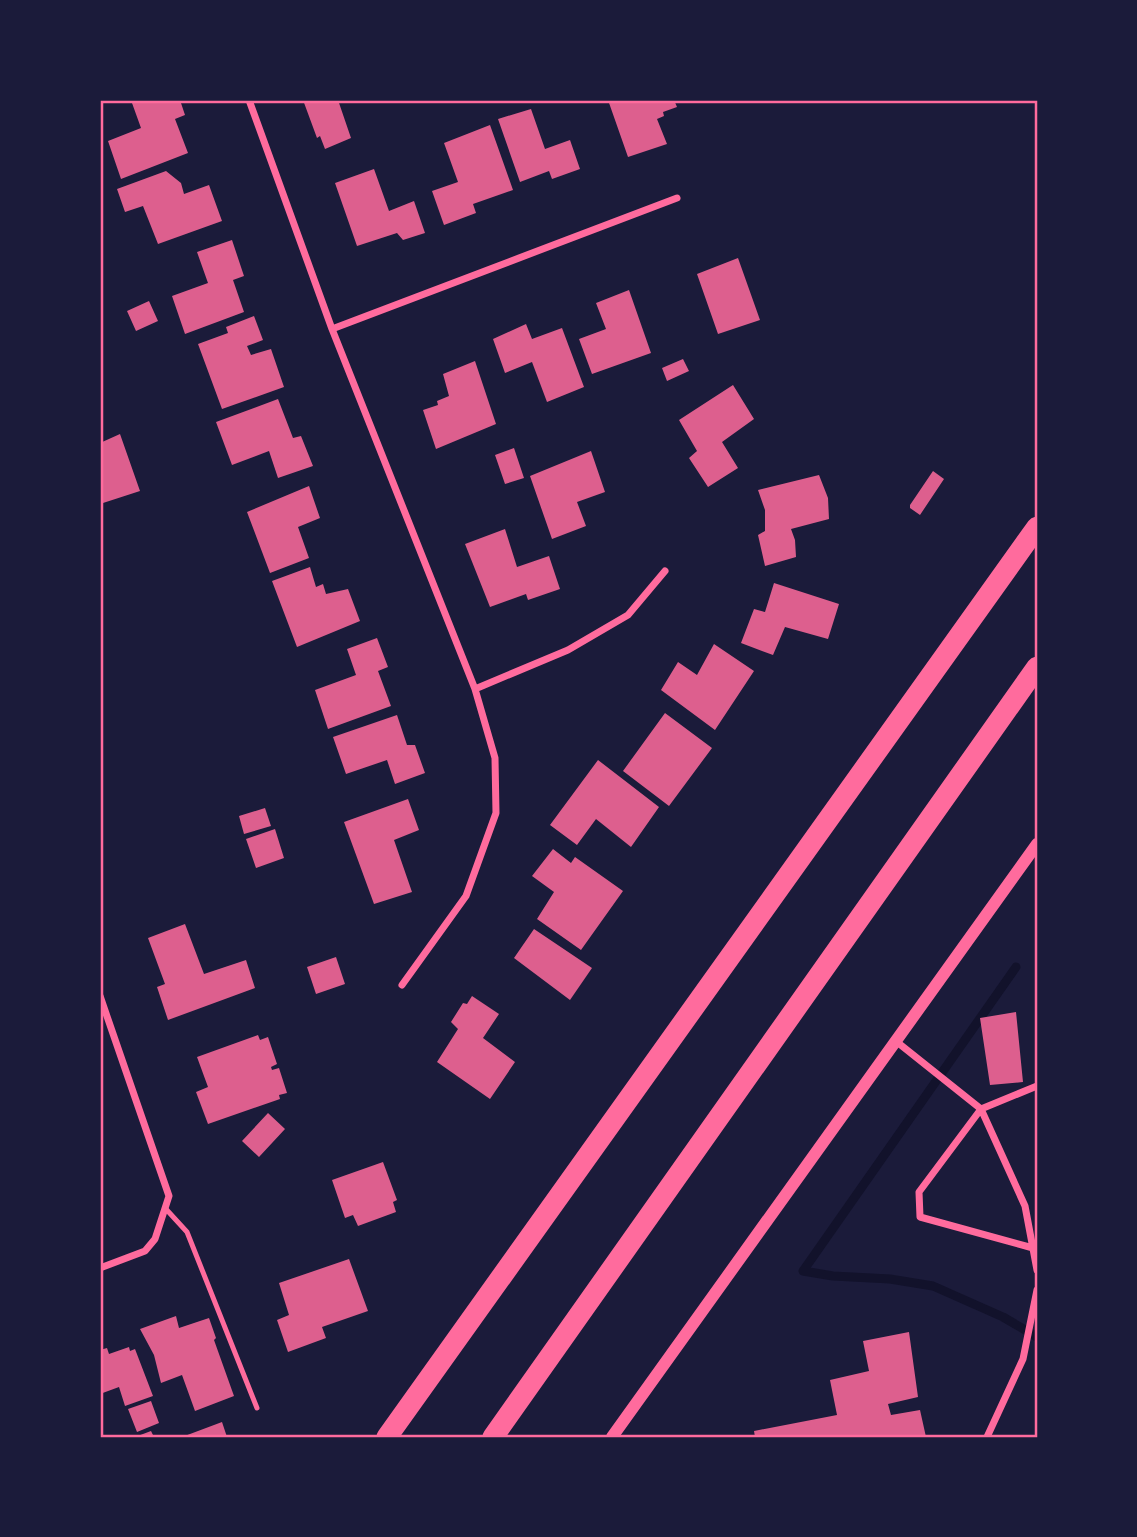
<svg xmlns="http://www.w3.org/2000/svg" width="1137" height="1537" viewBox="0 0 1137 1537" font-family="'Nunito Sans',sans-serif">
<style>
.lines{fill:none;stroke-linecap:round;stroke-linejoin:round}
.stream{stroke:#12122b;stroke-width:9}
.building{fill:#dd5f8e}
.service{stroke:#ff6b9d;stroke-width:5}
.minor{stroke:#ff6b9d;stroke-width:7}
.tertiary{stroke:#ff6b9d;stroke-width:12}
.motorway{stroke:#ff6b9d;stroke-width:21}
.neatline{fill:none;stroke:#ff6b9d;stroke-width:2.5}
</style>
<rect width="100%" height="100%" fill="#1b1b3a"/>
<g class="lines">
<path class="stream" d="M1016,967L803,1271L833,1276L890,1279L933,1286L1003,1317L1037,1337"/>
</g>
<path class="building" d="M140,100H180L185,115L175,119L188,153L121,179L108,141L141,128L132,103Z
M303,100H338L351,138L325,149L320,136L317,138Z
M608,100H674L677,107L663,112L664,116L657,119L667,144L628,157Z
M531,109L545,149L570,140L580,169L552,179L549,171L520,182L498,119Z
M490,125L513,190L473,204L476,213L444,225L432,191L458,182L444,143Z
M374,169L389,211L414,201L425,233L403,240L397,233L357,246L335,183Z
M166,171L181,183L184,194L209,185L222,221L158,244L143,206L125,212L117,189Z
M232,240L244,276L233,280L244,312L185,334L172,296L208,283L197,252Z
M738,258L760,320L718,334L697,274Z
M629,290L651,353L592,374L579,339L606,329L596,303Z
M149,301L158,321L136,331L127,311Z
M254,316L263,340L247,346L251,355L271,349L284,387L222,409L198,344L228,333L226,327Z
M526,324L532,339L562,328L584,387L547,402L532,362L505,373L493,339Z
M683,359L689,371L667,381L662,368Z
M475,361L496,424L436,449L423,410L438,405L437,401L449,396L443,374Z
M733,385L754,419L722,442L738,468L708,487L689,458L697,451L679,420Z
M278,399L293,438L301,436L313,466L278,478L269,451L232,465L216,422Z
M120,434L140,491L103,503L100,493V443Z
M514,448L524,478L505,484L495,455Z
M591,451L605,492L577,502L586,526L552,539L530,476Z
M933,471L944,479L920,515L910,508V505Z
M819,475L828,498L829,519L791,529L795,540L796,557L765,566L758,535L765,531V510L758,490Z
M309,486L320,518L298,527L309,558L270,573L247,512Z
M505,529L517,567L549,556L560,589L528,600L526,594L490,607L465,544Z
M310,567L316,587L323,584L326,594L348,589L360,621L297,647L272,581Z
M774,583L839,604L828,639L785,627L773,655L741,643L754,609L765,612Z
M377,638L388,667L378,671L391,706L328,729L315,690L356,675L347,649Z
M714,644L754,671L715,730L661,690L678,662L697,675Z
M665,713L712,748L669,806L623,771Z
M397,715L407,745H415L425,773L395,784L387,760L346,774L333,737Z
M598,760L659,807L631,847L596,819L577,845L550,825Z
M408,799L419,830L394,840L412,892L374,904L344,822Z
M265,808L271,826L244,834L239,816Z
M275,829L284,858L256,868L246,839Z
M553,849L571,863L575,857L623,891L581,950L537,919L554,892L532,876Z
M185,924L204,974L246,960L255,988L168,1020L157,987L165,984L148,938Z
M534,929L592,968L570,1000L514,958Z
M336,957L345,984L316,994L307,967Z
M472,996L499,1014L483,1038L515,1062L490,1099L437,1062L458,1029L451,1022L463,1003L467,1004Z
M1016,1012L1023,1082L990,1085L980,1018Z
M258,1035L260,1040L268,1037L277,1064L271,1067L272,1070L279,1068L287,1093L279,1095L280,1099L208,1124L196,1092L208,1087L197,1057Z
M268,1113L285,1129L259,1157L242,1141Z
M383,1162L397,1200L393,1202L396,1212L358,1226L353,1215L345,1218L332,1180Z
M349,1259L368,1311L322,1327L326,1338L288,1352L277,1320L289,1315L279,1283Z
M176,1316L179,1328L209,1318L216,1338L214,1340L234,1396L195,1411L182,1375L161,1383L154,1355L140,1329Z
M909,1332L918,1397L888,1404L891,1415L920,1410L926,1437H755L754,1431L837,1415L830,1380L869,1371L863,1341Z
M129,1347L130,1351L135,1349L153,1396L125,1406L119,1387L100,1394V1350L107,1348L109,1354Z
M151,1401L159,1423L137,1432L128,1409Z
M222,1422L227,1437H182Z
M151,1431L154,1437H135Z"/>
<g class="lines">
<path class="service" d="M165,1208L187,1232L257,1408"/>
<path class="minor" d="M249,100L332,329L475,689L495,758L496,813L466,896L402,985
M332,329L677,198
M475,689L568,650L628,615L665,571
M100,996L169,1196L155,1239L145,1251L100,1268
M897,1042L981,1109L1025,1206L1037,1270
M1033,1248L920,1217L919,1192L981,1109L1037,1086
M987,1437L1023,1359L1037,1290"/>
<path class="tertiary" d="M612,1437L1037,844"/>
<path class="motorway" d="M387,1437L1037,527
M493,1437L1037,667"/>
</g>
<rect width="1137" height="1537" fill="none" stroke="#1b1b3a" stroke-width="203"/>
<rect x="102" y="102" width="934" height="1334" class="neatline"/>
</svg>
